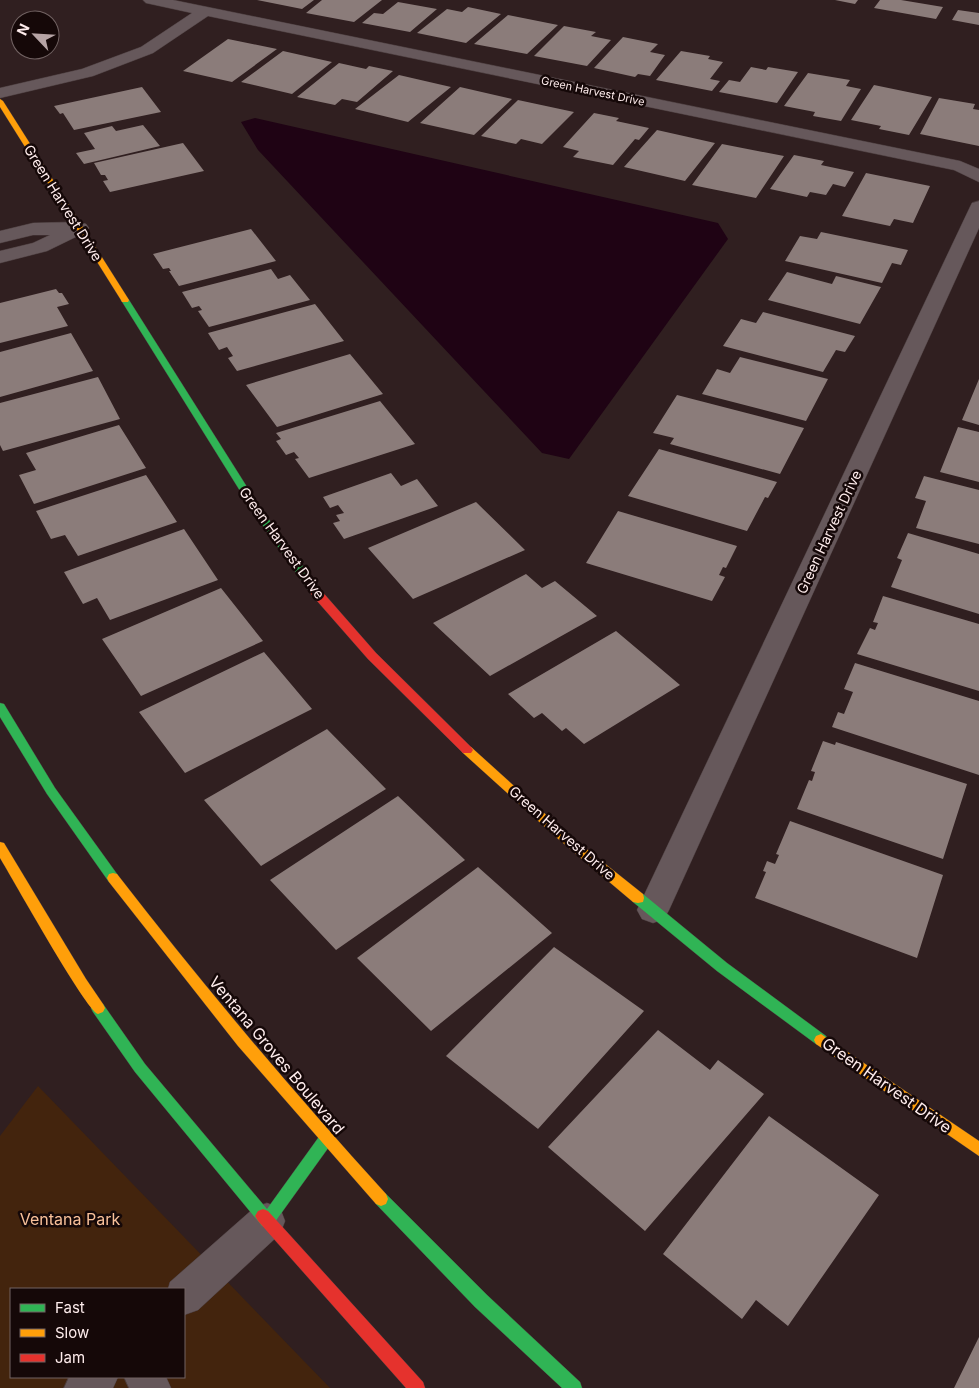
<svg xmlns="http://www.w3.org/2000/svg" width="979" height="1388" viewBox="0 0 979 1388" font-family="Inter,sans-serif">
<style>
.green{fill:#43240d;fill-rule:evenodd}
.water{fill:#1f0314}
.building{fill:#8b7c7a}
.lines{fill:none;stroke-linecap:round;stroke-linejoin:round}
.street-casing{stroke:#4b3d3e;stroke-width:1}
.fast-casing{stroke:#4b3d3e;stroke-width:1}
.slow-casing{stroke:#4b3d3e;stroke-width:1}
.jam-casing{stroke:#4b3d3e;stroke-width:1}
.street{fill:#66585b;fill-rule:evenodd}
.fast{fill:#30b455;fill-rule:evenodd}
.slow{fill:#ff9f0a;fill-rule:evenodd}
.jam{fill:#e5322d;fill-rule:evenodd}
.labels{text-anchor:middle;stroke-width:5;stroke-linejoin:round;paint-order:stroke}
.far-street-label{font-size:11px;fill:#feecec;stroke:#150808}
.street-label{font-size:14px;fill:#feecec;stroke:#150808}
.near-street-label{font-size:16px;fill:#feecec;stroke:#150808}
.near-park-label{font-size:16px;fill:#f9c19a;stroke:#150808}
</style>
<rect width="100%" height="100%" fill="#301f20"/>
<path class="green" d="M38,1086L330,1388H0V1136ZM11,1289H184V1377H11Z"/>
<path class="water" d="M255,118L718,223L728,239L569,459L542,453L258,150L241,122Z"/>
<path class="building" d="M257,0H314L302,9Z
M322,0H382L354,22L306,13Z
M835,0H858L855,4Z
M880,0H901L943,7L936,19L874,8Z
M398,2L437,9L410,32L362,23L374,13L383,14Z
M468,7L501,14L466,43L417,33L447,9L462,12Z
M958,10L979,13V25L952,20Z
M508,15L558,25L527,54L474,44Z
M564,26L596,32L591,36L611,40L587,66L534,56Z
M623,37L658,44L650,52L665,55L650,76L638,74L635,77L594,68Z
M228,39L277,49L232,82L183,71Z
M283,51L332,62L292,94L241,82Z
M681,51L710,56L708,59L723,62L710,79L720,81L712,91L656,80Z
M339,63L366,69L369,66L393,71L357,102L342,99L335,105L297,97Z
M751,67L766,70L768,67L798,72L777,103L719,92L729,80L740,82Z
M808,73L850,80L846,86L861,89L841,121L813,116L815,112L784,106Z
M399,75L451,87L408,122L355,109Z
M874,85L932,97L909,135L879,129L881,126L851,120Z
M142,87L161,112L74,130L63,113L60,114L54,106Z
M460,87L512,99L474,135L420,123Z
M939,98L975,104L973,109L979,110V146L920,134Z
M518,100L574,112L542,144L521,139L516,144L481,136Z
M594,113L619,118L616,121L649,128L639,140L635,139L613,165L573,157L579,151L563,147Z
M143,125L160,146L84,164L76,153L95,149L84,133L112,126L116,131Z
M657,130L715,143L685,181L624,167Z
M183,143L204,171L110,192L103,181L108,180L105,175H101L94,163Z
M722,144L784,156L756,198L692,185Z
M794,155L824,161L821,165L854,172L845,187L833,184L826,195L810,192L807,197L770,189Z
M866,173L930,186L913,223L894,219L890,226L842,216Z
M251,229L276,261L179,286L169,271H171L169,268L163,269L153,254Z
M821,232L908,250L901,265L892,263L882,283L785,261L800,236L817,239Z
M271,269L278,279L290,275L310,300L209,327L198,311L202,310L199,306L192,308L182,292Z
M787,272L832,284L836,276L881,287L860,324L768,300Z
M56,289L59,293H62L69,304L57,307L68,326L0,343V303Z
M315,304L344,341L237,371L228,358L233,356L227,347L219,350L208,333Z
M763,312L855,336L845,352L836,350L823,372L723,346L741,319L756,323Z
M71,333L93,371L0,397V352Z
M350,354L383,394L277,427L246,385Z
M740,357L828,379L806,421L702,394L717,369L730,373Z
M98,377L120,419L3,451L0,445V403Z
M979,379V425L962,420Z
M677,395L804,428L780,474L670,444L674,438L653,433Z
M380,401L415,444L309,478L295,459L299,458L294,452L286,455L276,441L281,439L276,433Z
M119,425L146,468L34,504L19,475L36,470L26,453Z
M958,427L979,432V482L940,472Z
M659,449L777,482L768,498L765,497L747,531L628,496Z
M391,473L401,486L417,479L438,506L344,539L333,523L340,521L336,515L344,513L338,505L330,508L323,497Z
M146,475L177,522L78,556L65,535L51,539L36,511Z
M924,476L979,490V544L916,528L926,501L915,498Z
M476,502L525,550L413,599L368,548Z
M618,511L737,546L726,568L723,567L719,575L725,577L712,601L586,563Z
M184,529L218,580L110,620L97,598L83,604L64,572Z
M908,533L979,554V614L891,587L902,560L897,558Z
M526,574L542,588L555,581L597,616L490,676L433,623Z
M221,588L263,641L141,696L102,639Z
M883,596L979,624V691L857,654L870,628L875,630L878,623L873,622Z
M616,631L680,685L584,744L566,728L562,731L542,713L534,718L508,694Z
M264,652L312,709L185,773L139,712Z
M855,663L979,701V775L832,727L838,712L844,714L853,692L844,689Z
M327,729L386,789L261,866L204,800Z
M823,741L835,745L836,742L967,784L943,859L797,809L809,780L812,781L815,772L811,771Z
M398,796L465,860L336,950L270,880Z
M790,821L943,875L917,958L755,898L766,872L763,871L767,861L775,864L779,855L776,854Z
M478,867L552,933L431,1031L357,958Z
M554,947L644,1011L538,1129L446,1056Z
M658,1030L710,1070L718,1060L764,1094L645,1231L548,1147Z
M769,1116L879,1195L788,1326L756,1300L742,1319L663,1254Z
M979,1337V1388H954Z"/>
<g class="lines">
<g class="street-casing">
<path id="street" d="M143,0H173L960,161L979,169V182L954,170L208,16L153,53L93,76L0,98V88L82,69L141,47L192,13L146,3Z
M979,201V228L669,910L664,919L653,923L642,919L637,910L970,207L972,203Z
M79,222L86,224L89,228L86,232L47,251L0,263V251L33,243L50,235H33L0,243V231L33,223Z
M267,1203L280,1208L285,1221L280,1234L198,1310L184,1315V1289H168L170,1282L254,1208Z
M69,1377H118L113,1388H64Z
M124,1377H166L171,1388H129Z"/>
</g>
<g class="fast-casing">
<path id="fast" d="M125,297L129,300L259,506L319,588L320,591L319,594H311L252,510L121,300Z
M0,703L4,704L55,788L117,874L119,878L117,882L113,883L109,882L47,794L0,717Z
M638,893L643,894L727,963L826,1036L828,1040L826,1044L821,1046L816,1044L717,971L633,902L632,898L633,894Z
M98,1002L103,1004L145,1064L267,1209L321,1134L326,1132L331,1134L333,1139L331,1144L272,1226L267,1228L262,1226L135,1072L93,1012L91,1008L93,1004Z
M381,1192L386,1194L487,1295L580,1382L582,1388H562L475,1307L376,1204L374,1199L376,1194Z"/>
</g>
<g class="slow-casing">
<path id="slow" d="M0,99L3,101L129,300L128,302H122L121,300L0,107Z
M467,746L471,747L564,831L643,894L644,898L643,902L638,903L633,902L556,837L463,753L461,750L463,747Z
M0,842L4,843L86,979L103,1004L105,1008L103,1012L98,1014C85,1009 13,879 0,858Z
M113,873L117,874C203,985 292,1091 386,1194L388,1199L386,1204L381,1206L376,1204L238,1046L109,882L107,878L109,874Z
M821,1034L979,1141V1156L816,1044L814,1040L816,1036Z"/>
</g>
<g class="jam-casing">
<path id="jam" d="M315,587L319,588L376,653L471,747L473,750L471,753H463L368,659L311,594L310,591Z
M263,1209L268,1211L423,1382L425,1388H406L258,1221L255,1216L258,1211Z"/>
</g>
<use href="#street" class="street"/>
<use href="#fast" class="fast"/>
<use href="#slow" class="slow"/>
<use href="#jam" class="jam"/>
</g>
<g class="labels">
<g class="far-street-label">
<text transform="translate(593 91) rotate(12)" y="4">Green Harvest Drive</text>
</g>
<g class="street-label">
<text transform="translate(63 203) rotate(58)" y="5">Green Harvest Drive</text>
<text transform="translate(829 532) rotate(-65)" y="5">Green Harvest Drive</text>
<text transform="translate(282 543) rotate(54)" y="5">Green Harvest Drive</text>
<text transform="translate(562 833) rotate(41)" y="5">Green Harvest Drive</text>
</g>
<g class="near-street-label">
<text transform="translate(277 1055) rotate(50)" y="6">Ventana Groves Boulevard</text>
<text transform="translate(887 1085) rotate(35)" y="6">Green Harvest Drive</text>
</g>
<g class="near-park-label">
<text x="70" y="1225">Ventana Park</text>
</g>
</g>
<rect x="10" y="1288" width="175" height="90" fill="#150808" stroke="#726363"/>
<rect x="20" y="1304" width="25" height="8" fill="#30b455" stroke="#726363"/>
<text x="55" y="1313" font-size="15" fill="#feecec">Fast</text>
<rect x="20" y="1329" width="25" height="8" fill="#ff9f0a" stroke="#726363"/>
<text x="55" y="1338" font-size="15" fill="#feecec">Slow</text>
<rect x="20" y="1354" width="25" height="8" fill="#e5322d" stroke="#726363"/>
<text x="55" y="1363" font-size="15" fill="#feecec">Jam</text>
<g transform="translate(35 35) rotate(295)"><circle r="24" fill="#150808" stroke="#726363"/>
<path d="M0-4L9 19L0 12L-9 19Z" fill="#b6a4a5"/>
<text y="-8" font-size="14" font-weight="bold" text-anchor="middle" fill="#feecec">N</text>
</g>
</svg>
